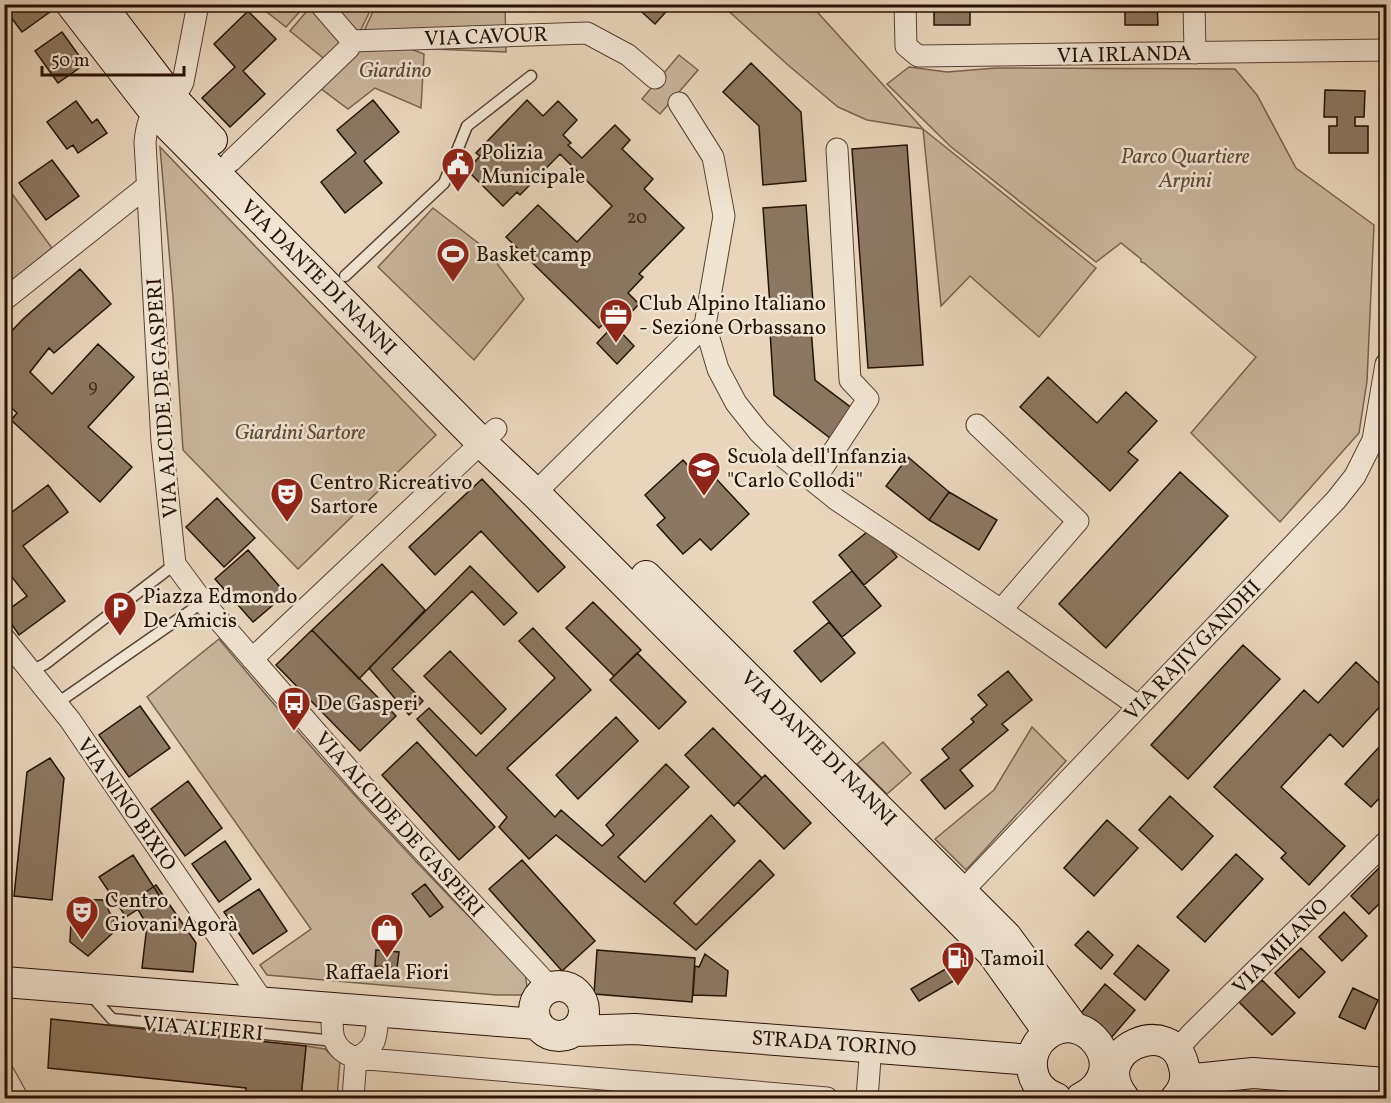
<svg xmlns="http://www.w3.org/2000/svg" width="1391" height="1103" viewBox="0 0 1391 1103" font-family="Vollkorn,serif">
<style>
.green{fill:#c7b49b;stroke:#77624e;stroke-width:1.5}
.building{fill:#8b7762;stroke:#271101;stroke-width:1.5}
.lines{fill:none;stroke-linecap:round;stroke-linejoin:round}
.lane-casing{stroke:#574230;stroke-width:13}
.street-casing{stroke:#574230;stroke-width:23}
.secondary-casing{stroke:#271101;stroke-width:32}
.lane{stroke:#f0e4d3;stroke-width:10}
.street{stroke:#f0e4d3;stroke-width:21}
.secondary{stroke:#f0e4d3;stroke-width:30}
.labels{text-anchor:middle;stroke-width:5;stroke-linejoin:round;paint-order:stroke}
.number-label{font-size:18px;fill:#402a19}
.street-label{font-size:21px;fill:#271101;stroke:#f0e4d3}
.park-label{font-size:21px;font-style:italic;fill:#5f4a37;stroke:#f0e4d3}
.poi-label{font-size:21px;fill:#271101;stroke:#f0e4d3;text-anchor:start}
</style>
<rect width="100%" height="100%" fill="#e8d5bb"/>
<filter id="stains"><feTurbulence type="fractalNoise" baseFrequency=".00333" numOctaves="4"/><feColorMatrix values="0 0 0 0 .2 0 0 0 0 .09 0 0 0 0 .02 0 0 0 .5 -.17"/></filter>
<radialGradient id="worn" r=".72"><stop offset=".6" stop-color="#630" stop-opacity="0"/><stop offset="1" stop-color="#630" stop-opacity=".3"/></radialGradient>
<path class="green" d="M258,5H373L350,52L357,46L376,5H505L506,52L408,48L424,54L421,108L375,88L348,109L320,88L328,62L290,31L306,12L303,8L286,27Z
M722,5H811L923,129L1096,268L1039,337L970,276L941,306L923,129L867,120L838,107L788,65Z
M679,55L698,70L660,114L642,99Z
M909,67L947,72L996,68L1235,69L1257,95L1296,168L1374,225L1367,381L1359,433L1280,522L1191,433L1256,357L1144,263L1141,262V259L1121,243L1096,262L950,146L887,84Z
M160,147L436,435L298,569L183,450L173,297Z
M4,183L52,248L5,286H4Z
M433,208L486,249L524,299L474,360L378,267Z
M219,639C315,755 418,867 525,973L527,987L522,995H496L267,975L260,965L311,929L147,697Z
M1032,727L1066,761L966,870L935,839L994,790Z
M883,742L911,773L887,794L857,764Z
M306,1046L325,1049L333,1057L340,1061L337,1098H301Z"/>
<path class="building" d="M51,4L54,9L22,32L4,8L5,4Z
M633,4H673L655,24Z
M934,4H970V25H934Z
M1125,4H1157L1158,25H1125Z
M248,11L276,39L243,71L265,94L230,127L202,98L235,67L214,44Z
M62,32L85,64L58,83L35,51Z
M751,63L801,112L806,181L763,185L759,126L723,92Z
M1325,90L1365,91L1364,117H1355V126H1368V153H1329V126H1337V117H1324Z
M373,100L399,132L364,161L382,183L345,213L321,182L356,153L337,130Z
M527,100L543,116L558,101L577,120L563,135L571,143L568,145L582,158L615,125L630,140L622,149L653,179L644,189L684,228L639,274L643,277L628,293L639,304L623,321L614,314L599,328L506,237L538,205L577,242L612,206L560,154L520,195L517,192L503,206L467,170L480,156L476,153Z
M76,101L92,123L97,119L107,133L78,153L73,145L67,149L47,122Z
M907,145L923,365L868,368L852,149Z
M52,160L79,196L46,220L19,183Z
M806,205L813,303L770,306L763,208Z
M80,269L111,304L54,353L49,348L30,372L52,394L98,344L134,377L88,427L132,467L100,502L11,420L17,413L4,401V339L23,319Z
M614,325L634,346L617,364L597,343Z
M811,328L815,380L853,409L830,438L774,395L770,331Z
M1048,377L1097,423L1126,392L1157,421L1128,452L1138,460L1110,491L1020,407Z
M908,457L949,492L929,520L886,486Z
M683,460L699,478L708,470L749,514L711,550L700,539L683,554L657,525L665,518L645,495Z
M1180,472L1228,516L1106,648L1059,604Z
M482,479L565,567L538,592L481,531L435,575L409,547Z
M48,485L68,512L23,546L65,601L19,635L4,613L27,596L4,567V518Z
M949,492L997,520L979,550L929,520Z
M217,498L255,538L224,567L186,527Z
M873,527L897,557L864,585L839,555Z
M248,550L286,594L253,622L215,579Z
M382,564L425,610L359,679L312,630Z
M470,566L517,613L504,625L472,591L392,669L423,701L409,715L369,668Z
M852,571L881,606L842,637L813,602Z
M593,602L641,650L614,676L566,628Z
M829,622L855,653L821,682L794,651Z
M533,628L591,690L507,768L555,817L561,810L602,846L614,835L606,825L666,764L689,787L618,857L645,882L711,815L735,841L674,903L696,925L760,860L774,875L696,950L556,835L529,859L499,827L507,817L417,719L429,708L476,756L555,678L519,641Z
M312,630L396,716L360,751L276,665Z
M1243,645L1280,679L1188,779L1151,745Z
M450,651L506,709L481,734L424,676Z
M637,653L686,702L659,729L610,680Z
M1356,662L1386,690V700L1343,747L1330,734L1281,787L1345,846L1309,885L1281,858L1286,853L1214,787L1304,690L1318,703Z
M1008,671L1032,700L1002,724L1008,730L960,770L973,786L945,809L921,780L949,758L942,749L974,722L971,719L987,705L978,695Z
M140,706L170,748L129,777L99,735Z
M616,717L638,741L578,799L556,775Z
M713,728L762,778L734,806L685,755Z
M417,742L495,827L459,860L382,775Z
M1381,745L1386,750V791L1371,807L1345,784Z
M50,758L64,778L52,900L14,896L27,772Z
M765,775L811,823L784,849L738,802Z
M188,781L222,828L185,856L151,809Z
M1170,796L1213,836L1182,870L1139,830Z
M1107,820L1138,848L1094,896L1064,868Z
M225,841L251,879L219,902L192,864Z
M1236,854L1263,879L1205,942L1177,917Z
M133,855L159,895L126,917L99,877Z
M522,860L595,941L562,971L489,889Z
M1386,861V897L1369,914L1351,896Z
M425,884L443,907L430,917L412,894Z
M156,885L196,943L193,972L142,968L147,925L133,901Z
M259,889L287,931L253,954L224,912Z
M72,899L103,900L118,928L88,956L70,942Z
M1344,912L1367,936L1342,961L1319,937Z
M1088,931L1113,955L1101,969L1075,945Z
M1138,945L1169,970L1145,1000L1114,974Z
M1301,948L1325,972L1299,998L1275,973Z
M376,950L399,952L397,968L375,966Z
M597,950L695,958L692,1002L594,994Z
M705,954L728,971L726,996L693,995L695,966L699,967Z
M949,967L957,979L919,1001L911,989Z
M1262,980L1295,1013L1272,1035L1239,1002Z
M1105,984L1135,1010L1111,1038L1081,1013Z
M1353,988L1378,1000L1365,1029L1339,1017Z
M51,1019L306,1046L301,1098H245L246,1088L48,1068Z"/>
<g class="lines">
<g class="lane-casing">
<path id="lane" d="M345,276L444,183L467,126L531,76
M31,671L45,664L175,564
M56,704L203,602
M90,994L112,1019L335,1041"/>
</g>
<g class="street-casing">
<path id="street" d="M198,4L183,82C178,95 166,100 156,110C148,118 146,131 145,142L162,442L175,564L203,602L363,786L550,987
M320,4L352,41L587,33L628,55L655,78
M905,4L906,46L918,56L1386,50
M1194,4L1195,53
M679,103L713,157L724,216L705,325L718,369L736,403L759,432L785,458L837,500L1001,610L1138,706
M231,161L349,48
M4,300L146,187
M977,425L1078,521L1001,610
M814,481L868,399L850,380L837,149
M535,493L705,325
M4,638L70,720L264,1003
M252,659L496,429
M953,901L1336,500L1355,476L1373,440L1386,364
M333,1008C331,1032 330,1049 356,1058C379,1047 376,1034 378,1012
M1179,1054L1184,1042L1192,1033L1386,842
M4,1074L15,1094L4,1098
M353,1098L356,1058L827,1098
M867,1098L871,1046"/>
</g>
<g class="secondary-casing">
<path id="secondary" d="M71,4L154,111L482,443L535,493L992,953L1049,1033
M100,4L171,97L212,140
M646,576L1006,936L1074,1028
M4,982L537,1024
M534 1011a25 25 0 1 1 50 0a25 25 0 1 1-50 0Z
M574,1031L635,1029L1032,1060
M1185,1080L1253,1073L1386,1083
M1056,1098C1043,1093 1033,1082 1032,1067C1031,1057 1035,1045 1043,1038C1081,1001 1137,1069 1081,1098
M1124,1098C1085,1049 1174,1013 1184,1067C1187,1078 1184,1089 1176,1098"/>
</g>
<use href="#lane" class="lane"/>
<use href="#street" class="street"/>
<use href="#secondary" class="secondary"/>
</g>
<defs>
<g id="civic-pin" transform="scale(1.725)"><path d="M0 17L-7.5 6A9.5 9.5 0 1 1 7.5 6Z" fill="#8f2418" stroke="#f0e4d3"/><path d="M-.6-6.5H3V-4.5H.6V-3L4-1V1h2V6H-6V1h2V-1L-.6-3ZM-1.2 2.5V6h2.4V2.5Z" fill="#fff"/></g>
<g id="stadium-pin" transform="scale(1.725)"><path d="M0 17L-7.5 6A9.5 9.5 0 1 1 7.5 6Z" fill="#8f2418" stroke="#f0e4d3"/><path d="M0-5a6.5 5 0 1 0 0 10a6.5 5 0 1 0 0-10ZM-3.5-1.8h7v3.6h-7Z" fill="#fff"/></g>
<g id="office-pin" transform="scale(1.725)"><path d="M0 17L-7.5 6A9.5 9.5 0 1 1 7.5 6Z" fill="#8f2418" stroke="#f0e4d3"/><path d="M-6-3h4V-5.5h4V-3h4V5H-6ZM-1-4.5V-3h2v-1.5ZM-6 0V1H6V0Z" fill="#fff"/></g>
<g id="school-pin" transform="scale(1.725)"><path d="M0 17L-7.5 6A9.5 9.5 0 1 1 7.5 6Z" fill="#8f2418" stroke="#f0e4d3"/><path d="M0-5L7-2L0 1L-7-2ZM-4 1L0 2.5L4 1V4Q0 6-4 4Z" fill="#fff"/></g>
<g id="theatre-pin" transform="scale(1.725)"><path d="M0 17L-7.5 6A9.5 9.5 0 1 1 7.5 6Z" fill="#8f2418" stroke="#f0e4d3"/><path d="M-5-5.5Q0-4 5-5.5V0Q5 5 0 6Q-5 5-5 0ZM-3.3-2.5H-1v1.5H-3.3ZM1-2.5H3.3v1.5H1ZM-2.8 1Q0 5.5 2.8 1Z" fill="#fff"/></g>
<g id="parking-pin" transform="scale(1.725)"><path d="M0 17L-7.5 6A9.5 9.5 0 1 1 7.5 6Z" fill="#8f2418" stroke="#f0e4d3"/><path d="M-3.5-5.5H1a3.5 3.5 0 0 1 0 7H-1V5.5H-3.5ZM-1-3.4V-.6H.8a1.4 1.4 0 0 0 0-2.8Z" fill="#fff"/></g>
<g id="bus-pin" transform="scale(1.725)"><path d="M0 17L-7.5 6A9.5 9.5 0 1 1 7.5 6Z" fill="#8f2418" stroke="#f0e4d3"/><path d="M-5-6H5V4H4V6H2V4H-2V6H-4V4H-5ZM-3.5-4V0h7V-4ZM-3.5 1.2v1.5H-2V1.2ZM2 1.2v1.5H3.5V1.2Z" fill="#fff"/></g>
<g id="shop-pin" transform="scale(1.725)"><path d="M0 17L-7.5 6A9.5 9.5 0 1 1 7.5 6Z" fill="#8f2418" stroke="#f0e4d3"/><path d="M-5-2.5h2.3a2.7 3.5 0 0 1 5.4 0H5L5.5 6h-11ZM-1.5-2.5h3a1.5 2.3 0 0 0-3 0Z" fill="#fff"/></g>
<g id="fuel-pin" transform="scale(1.725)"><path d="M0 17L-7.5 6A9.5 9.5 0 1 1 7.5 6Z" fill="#8f2418" stroke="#f0e4d3"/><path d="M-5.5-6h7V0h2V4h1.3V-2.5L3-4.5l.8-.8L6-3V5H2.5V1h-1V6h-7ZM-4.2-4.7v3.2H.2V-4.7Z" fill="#fff"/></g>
</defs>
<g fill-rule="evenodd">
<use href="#civic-pin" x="458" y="164"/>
<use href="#stadium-pin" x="453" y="254"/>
<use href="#office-pin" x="616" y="315"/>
<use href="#school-pin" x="704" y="468"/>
<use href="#theatre-pin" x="287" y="494"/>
<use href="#parking-pin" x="120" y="608"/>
<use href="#bus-pin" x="294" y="703"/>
<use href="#theatre-pin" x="82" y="912"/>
<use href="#shop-pin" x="387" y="930"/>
<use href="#fuel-pin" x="958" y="958"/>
</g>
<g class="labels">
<g class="number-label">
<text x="637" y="223">20</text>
<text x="93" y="392">9</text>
</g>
<g class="street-label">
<text transform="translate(486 36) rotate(-2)" y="7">VIA CAVOUR</text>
<text transform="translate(1124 54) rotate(-1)" y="7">VIA IRLANDA</text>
<text transform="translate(319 277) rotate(45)" y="7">VIA DANTE DI NANNI</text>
<text transform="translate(162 398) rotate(-94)" y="7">VIA ALCIDE DE GASPERI</text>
<text transform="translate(1192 650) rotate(-46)" y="7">VIA RAJIV GANDHI</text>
<text transform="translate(819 748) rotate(45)" y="7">VIA DANTE DI NANNI</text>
<text transform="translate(127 804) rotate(55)" y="7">VIA NINO BIXIO</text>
<text transform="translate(400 824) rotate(48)" y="7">VIA ALCIDE DE GASPERI</text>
<text transform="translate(1280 946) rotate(-45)" y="7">VIA MILANO</text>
<text transform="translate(203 1028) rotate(5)" y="7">VIA ALFIERI</text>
<text transform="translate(834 1043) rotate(4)" y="7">STRADA TORINO</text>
</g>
<g class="park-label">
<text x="395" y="77">Giardino</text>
<text x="1185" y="163">Parco Quartiere<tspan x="1185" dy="24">Arpini</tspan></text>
<text x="300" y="439">Giardini Sartore</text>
</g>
<g class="poi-label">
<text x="481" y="159">Polizia<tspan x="481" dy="24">Municipale</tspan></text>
<text x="476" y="261">Basket camp</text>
<text x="639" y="310">Club Alpino Italiano<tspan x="639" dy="24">- Sezione Orbassano</tspan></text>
<text x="727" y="463">Scuola dell'Infanzia<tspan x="727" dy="24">"Carlo Collodi"</tspan></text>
<text x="310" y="489">Centro Ricreativo<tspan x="310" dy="24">Sartore</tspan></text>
<text x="143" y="603">Piazza Edmondo<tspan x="143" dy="24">De Amicis</tspan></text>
<text x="317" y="710">De Gasperi</text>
<text x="105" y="907">Centro<tspan x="105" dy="24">Giovani Agorà</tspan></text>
<text x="981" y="965">Tamoil</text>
<text x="387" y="979" text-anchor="middle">Raffaela Fiori</text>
</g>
</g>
<rect width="1391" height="1103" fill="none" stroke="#e8d5bb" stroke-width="24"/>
<rect x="6" y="6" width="1379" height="1091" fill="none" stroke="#271101" stroke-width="3"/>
<rect x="12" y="12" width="1367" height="1079" fill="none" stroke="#271101" stroke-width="1.5"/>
<path d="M42 66v9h142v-9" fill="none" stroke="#271101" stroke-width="3"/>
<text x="51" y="66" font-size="18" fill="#271101" stroke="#f0e4d3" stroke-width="4.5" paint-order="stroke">50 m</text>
<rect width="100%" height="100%" filter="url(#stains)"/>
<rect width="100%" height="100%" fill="url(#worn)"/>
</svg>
